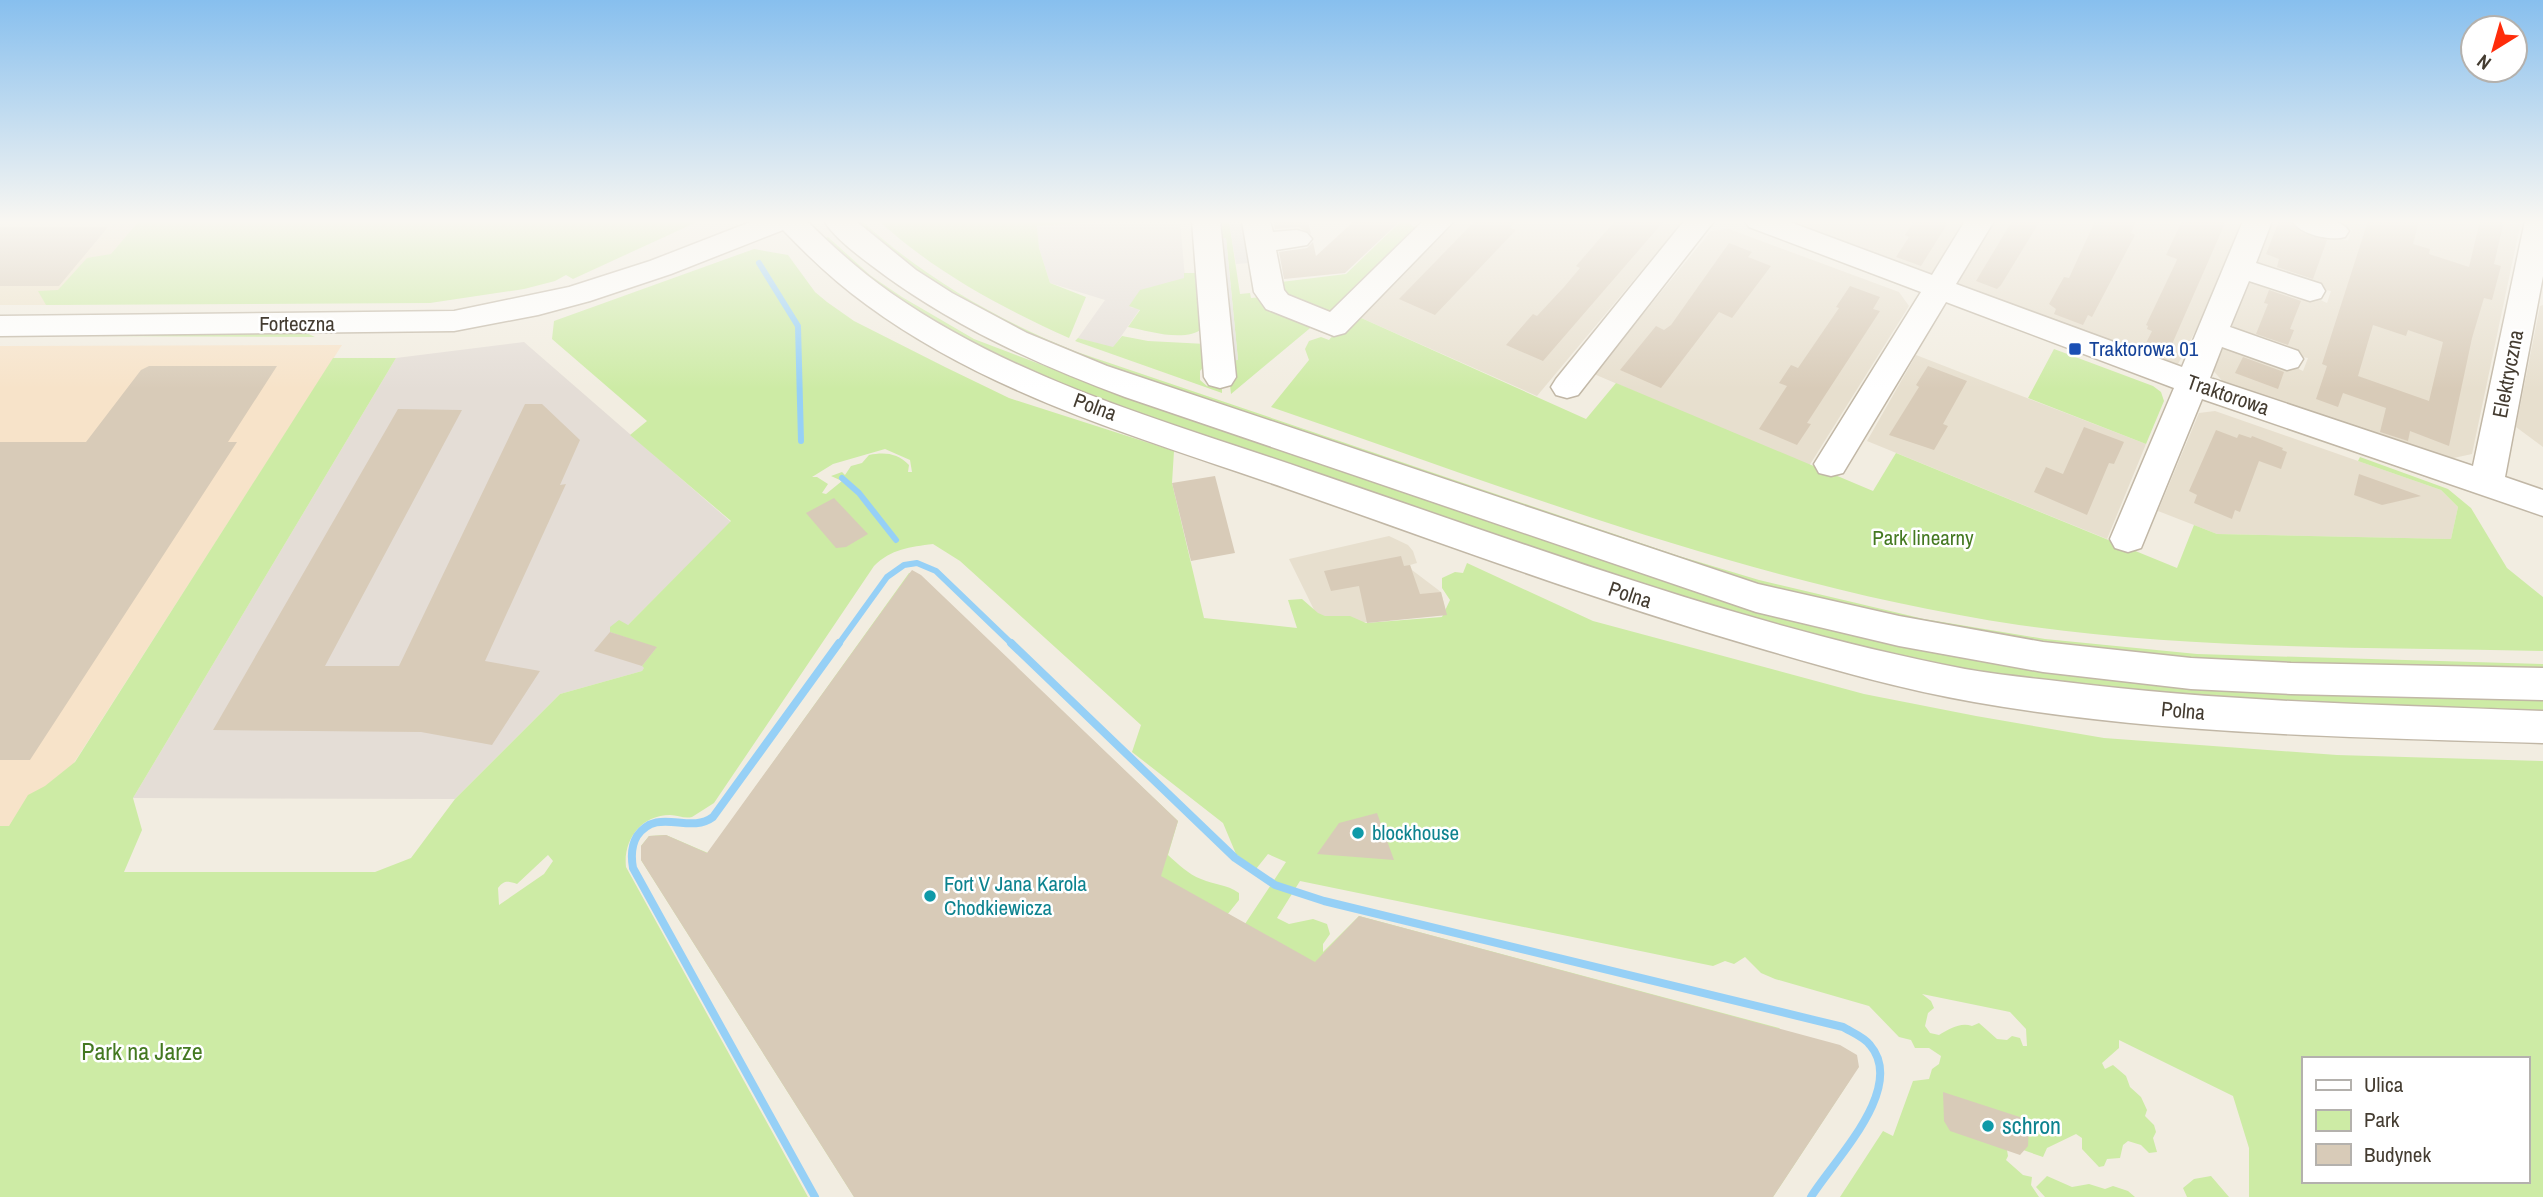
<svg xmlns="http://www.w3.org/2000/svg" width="2543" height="1197" viewBox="0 0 2543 1197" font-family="'Archivo Narrow',sans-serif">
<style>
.residential{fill:#e7dfce}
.commercial{fill:#f7e3c9}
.industrial{fill:#e4ddd6}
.education{fill:#ede2c9}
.green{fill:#cdeba5;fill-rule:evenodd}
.parking{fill:#e2dfda}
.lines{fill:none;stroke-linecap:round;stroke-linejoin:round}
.stream-far1{stroke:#96d0f6;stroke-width:6}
.stream{stroke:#96d0f6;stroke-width:8}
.building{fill:#d8cbb8;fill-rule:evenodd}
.minor-casing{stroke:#c1b7a6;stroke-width:3}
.minor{fill:#fff;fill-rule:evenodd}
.transit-dot{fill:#1a4fb4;stroke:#fff;stroke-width:2.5}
.culture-dot{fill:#0f9aa8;stroke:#fff;stroke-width:2.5}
.labels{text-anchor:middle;stroke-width:5;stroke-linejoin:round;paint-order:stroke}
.street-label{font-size:21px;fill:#443c31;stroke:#fff}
.transit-label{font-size:21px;fill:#164399;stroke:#fff;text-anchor:start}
.park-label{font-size:21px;fill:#447921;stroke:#fff}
.culture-label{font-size:21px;fill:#0d838f;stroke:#fff;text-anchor:start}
.near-park-label{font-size:24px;fill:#447921;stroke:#fff}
.near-culture-label{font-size:24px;fill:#0d838f;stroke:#fff;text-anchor:start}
</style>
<rect width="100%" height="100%" fill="#f2ede1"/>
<path class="residential" d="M1455,221H1683L1537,396L1359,317Z
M1783,221H1966L1932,276Z
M1995,221H2243L2199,324L2178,364L1956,284Z
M2271,221H2296L2348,241L2352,229L2319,221H2521L2472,454L2449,459L2224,383L2211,368L2221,344L2284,362L2303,371L2308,358L2286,354L2228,328L2247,279L2308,294L2327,303L2331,291L2311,287L2254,263Z
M1729,229L1899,292L1909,306L1809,466L1594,374L1711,231Z
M2543,305V447L2516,427L2540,306Z
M1916,355L2146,444L2107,539L1867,441Z
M2215,411L2441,490L2458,507L2451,539L2217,534L2158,511L2199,413Z
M1389,536L1408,545L1413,551L1417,563L1410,565L1412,570L1441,592L1447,615L1322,626L1289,559Z"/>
<path class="commercial" d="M342,345L4,872H0V346Z"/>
<path class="industrial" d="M1099,221H1180L1185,278L1130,307L1140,309L1113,348L1078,338L1105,300L1050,283L1039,248L1037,226Z
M524,342L731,522L622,631L662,644L642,671L560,694L455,799L133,798L396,358Z"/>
<path class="education" d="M0,221H143L72,305H0Z"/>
<path class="green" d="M139,221H699L573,279L566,275L555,281L524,289L430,303L46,305L38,291L58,290L87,258L111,254Z
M879,221H1112L1037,226L1039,248L1050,283L1086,297L1069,338C1000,307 935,272 879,221Z
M1220,221H1229L1240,294L1250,293L1251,298L1262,297L1315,324L1231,394L1230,385L1237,378V373L1223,361L1238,360L1226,238H1214Z
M1396,221H1407L1416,229L1331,314L1285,299L1281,282L1346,274L1399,223Z
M863,222C926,279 998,320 1077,352L1679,556L1759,580L1924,619L2045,639L2197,654L2543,664V671L2199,661L1986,636L1759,586L1145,382L1013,329L900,262L857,224Z
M828,237L871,276L902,297L974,339L1090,383L1665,581L1789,619L2543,696V712C2337,707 2130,704 1928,664C1719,623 1520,545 1320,476C1170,424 1009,381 879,286C860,272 842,255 824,239Z
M754,249L788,255L815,292L827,302L854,321L945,367L1009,398L1174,451L1172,483L1204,618L1297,628L1288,600L1302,599L1318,613L1325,616H1350L1366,623L1442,617L1450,600L1442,588V578L1455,572L1463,573L1467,563L1593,621L1864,694L1976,716L2104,738L2337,755L2543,761V1197H2249V1148L2233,1096L2119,1040V1048L2102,1063L2105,1069L2113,1065L2126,1076L2130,1087L2141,1097L2147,1110L2145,1116L2154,1125L2156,1132L2153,1138L2157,1152L2149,1153L2141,1145L2128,1141L2123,1145L2120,1158L2107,1159L2104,1166L2099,1167L2082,1149V1138L2076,1134L2047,1148L2043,1157L2006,1144L2008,1156L2006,1160L2023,1175L2032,1177L2031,1185L2039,1197H1840L1883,1131L1893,1136L1913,1081L1929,1079L1932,1069L1939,1064L1941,1056L1929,1048H1915L1911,1040L1899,1037L1869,1006L1775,979L1761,973L1745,957L1734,964L1725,961L1713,966L1300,881L1277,918L1289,924L1313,919L1327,924L1330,934L1323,944V952L1359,916L1779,1028L1785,1035L1843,1065L1850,1080L1773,1197H854L641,860V846L649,836L666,835L708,853L909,573L915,572L1178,821L1168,855C1178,864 1188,874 1201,879C1215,885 1226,884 1239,893V900L1227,915L1245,924L1286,862L1268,854L1256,869L1236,854L1223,823L1132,752L1141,725L960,561L933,544C910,547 891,549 874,566L714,803L692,817C684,819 678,815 670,815C641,815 623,840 626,867L808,1197H0V826H9L28,795L45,786L75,762L333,358H396L133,798L142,830L124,872H375L411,858L455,799L560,694L642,671L644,668L642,666L656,648L610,632V627L619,620L628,625L731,521L630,435L647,421L552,339L554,321ZM885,449L910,460L912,472H908L909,465C897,453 885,452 869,455L862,463L851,466L845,475L842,472L831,476L842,481L826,494L822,493L828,484L817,477H812L833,464ZM548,855L553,861L544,874L499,905L498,888C504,880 508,881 517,884ZM1922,994L2010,1012L2026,1029L2027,1046H2023L2020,1038L2012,1036L2007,1040L1997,1039L1979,1023L1972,1026C1960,1022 1950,1029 1939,1035L1930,1033L1925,1026L1928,1013L1934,1008L1931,1001ZM2303,1059H2527V1181H2303Z
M1184,273H1199L1203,328C1186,343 1148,331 1128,327L1140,310L1129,306L1140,290L1184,278Z
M1359,317L1586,419L1616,383L1873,491L1896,453L2177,568L2194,525L2217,534L2451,539L2458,507L2441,490L2358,461L2360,457L2448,489L2471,508L2507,568L2543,597V651C2369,647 2192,650 2019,625C1761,587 1516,491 1271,407L1309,360L1305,349L1309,341L1321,337L1329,340L1341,326Z
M302,331L315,337L81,336L82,332Z
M1122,336L1148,341L1206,344L1207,363L1200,371V380L1207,386L1222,388V393L1075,341L1078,338L1113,347Z
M2054,349L2153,386L2161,392L2164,401L2146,444L2028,398Z
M2047,1176L2072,1187L2089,1184L2105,1189L2113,1186L2128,1191L2135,1197H2045L2036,1187Z
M2211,1176L2229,1197H2187L2183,1188L2194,1179Z"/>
<path class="parking" d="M1242,221L1249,263L1236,264L1229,222Z
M1214,238H1226L1238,360L1223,361Z"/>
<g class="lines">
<path class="stream-far1" d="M759,263L798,326L801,441
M842,478L859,493L896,540
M838,645L887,577L904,565L917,563L936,571L1013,645"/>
<path class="stream" d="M1011,643L1235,858L1275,885L1324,901L1843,1027C1851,1032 1864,1037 1870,1045C1907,1088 1834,1160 1811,1197
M815,1197L633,868C631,857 631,846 637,836C658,806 689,835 713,817L839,643"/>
</g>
<path class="building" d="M1273,221H1308L1311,234L1298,227L1275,229Z
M1354,221H1400L1345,273L1284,279L1279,252L1307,248L1313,242L1316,256Z
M1475,221H1516L1510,228L1516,230L1435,315L1399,299Z
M1615,221H1664L1543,361L1506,345L1533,314L1537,316L1564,287L1580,268L1576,266Z
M1914,221H1949L1921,266L1896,257L1909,237L1905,235Z
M2012,221H2040L2001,285L1997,289L1976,281Z
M2095,221H2136L2131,233L2135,235L2092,317L2088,315L2083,325L2054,314L2056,309L2049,304L2064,277L2069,278Z
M2182,221H2226L2169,351L2146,343L2152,331L2147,329L2148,326L2146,325L2176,262L2177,259L2166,255Z
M2279,221H2290L2301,232L2327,240L2313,279L2277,267L2279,259L2266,254Z
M2368,221H2419L2413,244L2430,249L2429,254L2469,267L2480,221H2504L2494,264L2501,266L2492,300L2484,298L2472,338L2449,446L2410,431L2408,441L2380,432L2386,408L2343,393L2338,407L2316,399L2327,366L2322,364ZM2373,325L2406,336L2408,330L2443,342L2429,401L2358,376Z
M0,227H108L59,286H0Z
M1729,243L1752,252L1748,257L1771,266L1732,318L1719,312L1661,388L1620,370L1656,326L1664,330L1671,325Z
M1850,286L1880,297L1873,309L1880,311L1807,423L1811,424L1797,445L1759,429L1787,386L1779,383L1791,365L1798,368L1839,308L1836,307Z
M2269,290L2301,301L2290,329L2294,330L2288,345L2256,334L2268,304L2264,303Z
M2243,357L2284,372L2278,389L2235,373Z
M149,366H277L228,442H237L30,760H0V442H86L141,370Z
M1928,366L1967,381L1943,424L1948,426L1934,450L1889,435L1919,387L1916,385Z
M525,404H542L580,440L560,485L566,484L485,661L540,671L492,745L421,732L213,730L398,409L462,410L325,666H399Z
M2084,427L2124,442L2114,464L2109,463L2087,515L2034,492L2046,467L2063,474Z
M2216,430L2237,438L2239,434L2251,438L2252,436L2283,448L2282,450L2287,452L2281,469L2259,461L2240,512L2235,510L2232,519L2194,503L2197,495L2189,491Z
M2359,474L2421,496L2382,505L2354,495Z
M1215,476L1235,553L1191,561L1172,483Z
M834,498L868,534L846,547L836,548L806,513Z
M1401,556L1404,566L1410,565L1420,594L1441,592L1447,615L1367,623L1359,586L1331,591L1324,571Z
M912,570L921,575L1178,821L1161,876L1315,962L1359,916L1840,1045L1857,1055L1859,1067L1773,1197H854L641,860V846L649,836L666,835L707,853Z
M610,632L657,647L642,666L594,651Z
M1377,813L1394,860L1317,854L1339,823Z
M1943,1092L2029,1120L2028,1146L2020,1155L1950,1131L1944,1121Z"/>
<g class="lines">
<g class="minor-casing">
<path id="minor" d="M753,221H807C833,247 861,272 891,293C1018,382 1169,422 1313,472C1528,545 1742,626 1965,669C1998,675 2032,678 2065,682C2224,702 2384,705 2543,711V743C2353,737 2161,735 1974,702C1900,689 1827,668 1756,647C1597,601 1442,543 1285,488C1142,438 991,396 867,305C836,283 809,257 783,230L671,274L590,301L538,315L454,331L0,336V316L454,311L569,287L650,261Z
M824,221H856L916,270L952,293L1027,333L1107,366L1758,584L1899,616L2043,642L2191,658L2291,663L2543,668V700L2291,694L2191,689L2043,672L1899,646L1756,612L1125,397C1034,363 948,324 871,265C855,253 835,238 824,221Z
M1192,221H1220L1236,377L1231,385L1220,388L1209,385L1204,377Z
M1242,221H1270L1273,232L1297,230L1307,233L1312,239L1307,245L1276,250L1284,290L1288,295L1330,312L1423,221H1454L1345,333L1334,336L1266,309L1254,292Z
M1684,221H1714L1578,395L1567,398L1556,395L1551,387L1556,379Z
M1745,221H1787L1932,275L1965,221H1994L1956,284L2182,367L2243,221H2272L2256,263L2321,284L2325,291L2321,298L2310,301L2249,281L2230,327L2298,351L2303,359L2298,367L2287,370L2222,347L2210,378L2473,466L2525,221H2543V276L2505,477L2543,490V516L2202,399L2141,548L2128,552L2115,548L2110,539L2174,388L1946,302L1843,473L1831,476L1819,473L1814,464L1921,292L1749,227Z
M2292,221C2309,221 2339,215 2349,231L2345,237C2330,241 2301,235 2292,221Z"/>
</g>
<use href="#minor" class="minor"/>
</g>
<linearGradient id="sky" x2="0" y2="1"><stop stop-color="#87bfee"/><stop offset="0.57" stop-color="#f9f7f2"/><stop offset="1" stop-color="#f9f7f2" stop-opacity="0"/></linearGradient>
<rect width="2543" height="389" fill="url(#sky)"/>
<rect class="transit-dot" x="2068" y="342" width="14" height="14" rx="3.5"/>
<g class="culture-dot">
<circle cx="1358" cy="833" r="7"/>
<circle cx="930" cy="896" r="7"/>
<circle cx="1988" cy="1126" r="7"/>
</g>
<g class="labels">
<g class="street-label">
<text x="297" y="331">Forteczna</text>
<text transform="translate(2508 374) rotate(-79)" y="7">Elektryczna</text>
<text transform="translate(2228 395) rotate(19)" y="7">Traktorowa</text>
<text transform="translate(1095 407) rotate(20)" y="7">Polna</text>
<text transform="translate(1630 595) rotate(18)" y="7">Polna</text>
<text transform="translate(2183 711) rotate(5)" y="7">Polna</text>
</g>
<g class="transit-label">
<text x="2089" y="356">Traktorowa 01</text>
</g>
<g class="park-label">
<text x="1923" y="545">Park linearny</text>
</g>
<g class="culture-label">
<text x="1372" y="840">blockhouse</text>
<text x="944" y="891">Fort V Jana Karola<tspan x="944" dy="24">Chodkiewicza</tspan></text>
</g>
<g class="near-park-label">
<text x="142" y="1060">Park na Jarze</text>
</g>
<g class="near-culture-label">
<text x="2002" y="1134">schron</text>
</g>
</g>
<rect x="2302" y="1057" width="228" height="126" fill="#ffffff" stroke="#b4b1ad" stroke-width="2"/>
<rect x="2316" y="1080" width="35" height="10" fill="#ffffff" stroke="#b4b1ad" stroke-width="2"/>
<text x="2364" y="1092" font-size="21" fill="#443c31">Ulica</text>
<rect x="2316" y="1110" width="35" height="21" fill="#cdeba5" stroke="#b4b1ad" stroke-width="2"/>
<text x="2364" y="1127" font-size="21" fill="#443c31">Park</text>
<rect x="2316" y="1144" width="35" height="21" fill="#d8cbb8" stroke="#b4b1ad" stroke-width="2"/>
<text x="2364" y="1162" font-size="21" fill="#443c31">Budynek</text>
<g transform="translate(2494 49) rotate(217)"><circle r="33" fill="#ffffff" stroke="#b4b1ad" stroke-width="2"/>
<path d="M0-5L12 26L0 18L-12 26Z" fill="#ff2c0b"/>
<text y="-10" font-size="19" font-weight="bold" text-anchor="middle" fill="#443c31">N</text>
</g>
</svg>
